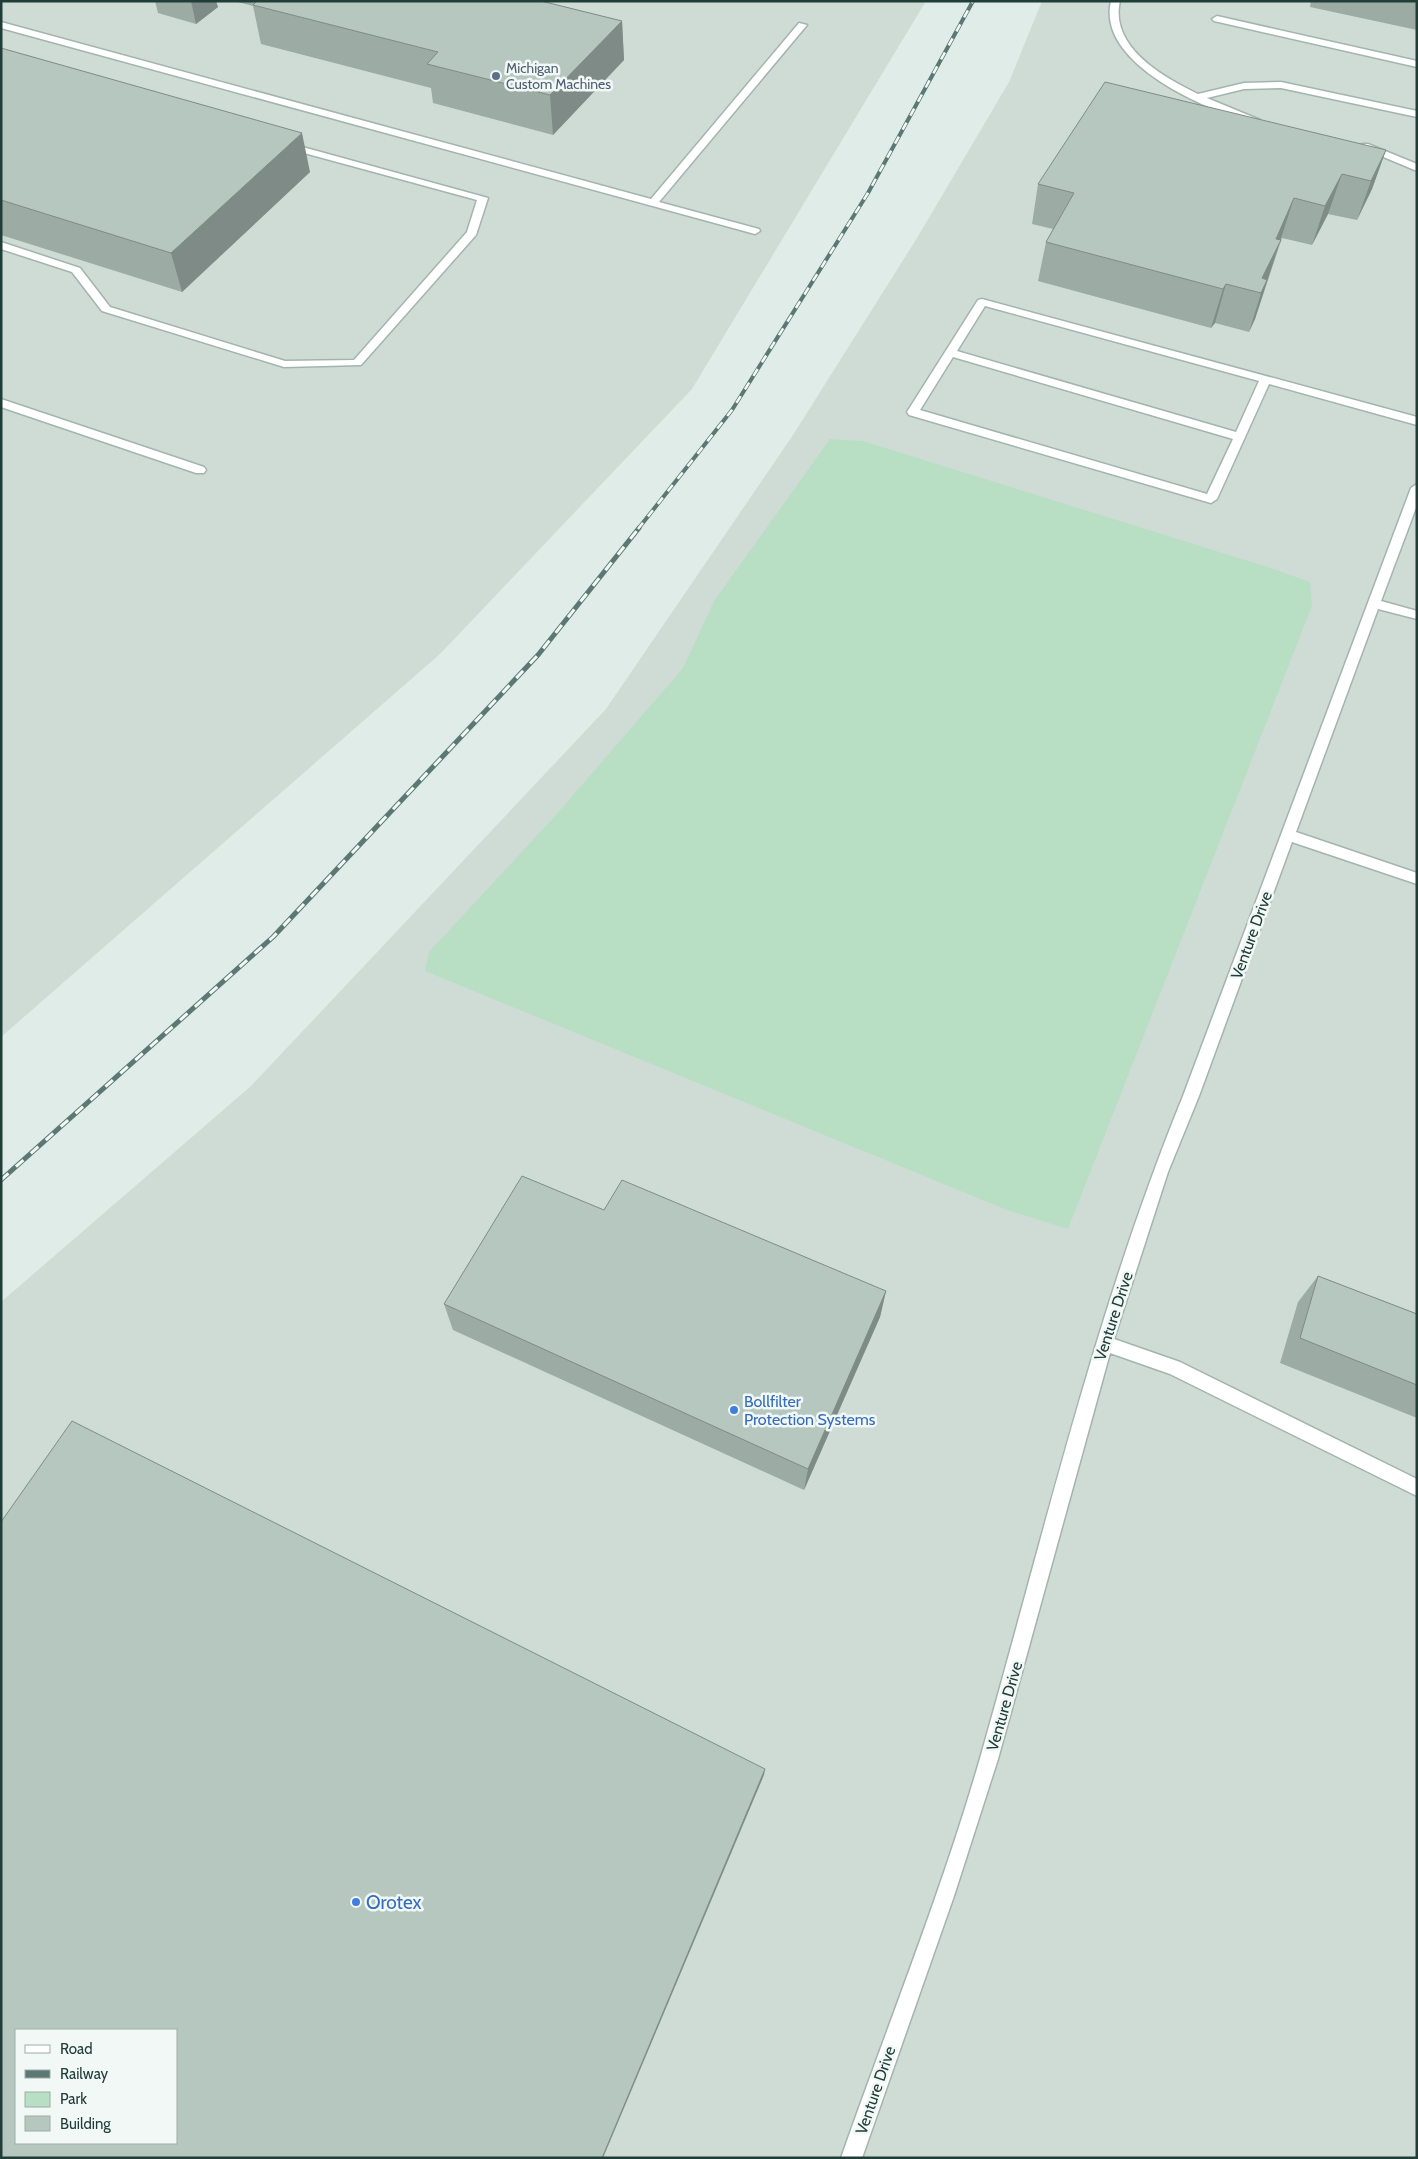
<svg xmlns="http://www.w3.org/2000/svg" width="1418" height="2159" viewBox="0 0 1418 2159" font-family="Cabin,sans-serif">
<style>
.built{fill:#cfdcd6;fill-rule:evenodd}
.green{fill:#b8dec4}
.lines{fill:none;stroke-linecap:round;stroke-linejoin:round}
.minor-casing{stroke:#a3b4af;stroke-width:3}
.minor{fill:#fff;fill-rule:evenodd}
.rail-far1-casing{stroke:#5b7972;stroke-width:4}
.rail-casing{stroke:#5b7972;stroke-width:5}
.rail-far1{stroke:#f1f8f5;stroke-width:2.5;stroke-dasharray:8;stroke-linecap:butt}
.rail{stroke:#f1f8f5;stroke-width:3;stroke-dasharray:10;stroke-linecap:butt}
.wall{fill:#9daba5}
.shaded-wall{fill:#7f8b86}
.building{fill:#b6c7c0;stroke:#7f8b86;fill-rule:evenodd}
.service-dot{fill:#5c6f8a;stroke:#f1f8f5;stroke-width:2}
.shop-dot{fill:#3f7fe0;stroke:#f1f8f5;stroke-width:2}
.labels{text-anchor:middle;stroke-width:5;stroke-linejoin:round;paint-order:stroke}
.far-service-label{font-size:14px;fill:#4e5e75;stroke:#f1f8f5;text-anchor:start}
.street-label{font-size:16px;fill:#203d37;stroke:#f1f8f5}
.shop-label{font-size:16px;fill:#366cbe;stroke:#f1f8f5;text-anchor:start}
.near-shop-label{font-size:19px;fill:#366cbe;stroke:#f1f8f5;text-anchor:start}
</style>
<rect width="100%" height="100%" fill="#e0ece7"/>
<path class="built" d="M1,1H926L692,389L440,654L1,1037Z
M1042,1H1417V2158H1V1302L251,1086L606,709L793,435L917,238L1009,82ZM16,2030H176V2143H16Z"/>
<path class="green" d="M830,439L863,441L1271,568L1310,582L1312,606L1068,1229L1007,1210L425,971L429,952L554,817L683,668L714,601Z"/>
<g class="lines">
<g class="minor-casing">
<path id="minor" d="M1111,1H1120C1109,47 1164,78 1198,94L1244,83L1281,82L1417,111V117L1281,88L1244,89L1207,98L1260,120L1255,123C1208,111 1096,64 1111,1Z
M1217,16L1417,61V67L1214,21L1212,19Z
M1,22L651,199L799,23L807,25L659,202L759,229L760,231L755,234L1,28Z
M282,143H288L488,198L476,235L361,365L284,367L102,311L72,272L1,249V242L80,268L110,307L285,361L354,360L467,232L477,200L282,147Z
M1362,144H1368L1417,164V171L1362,148Z
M982,299L1417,417V425L1269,384L1217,499L1211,503L909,415L907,412L978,300ZM985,306L1259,381L1236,432L957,351ZM953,357L1233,439L1207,494L920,410Z
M1,399L204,467L206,470L204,473H196L1,407Z
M1417,484V505L1381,601L1417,611V619L1378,609L1296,832L1417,873V884L1292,842L1199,1096L1168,1172L1114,1339L1180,1362L1417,1479V1496L1170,1374L1110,1353L998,1759L954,1896L862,2158H841C888,2024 942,1891 981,1755C1044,1534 1096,1309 1183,1096L1411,488Z"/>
</g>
<use href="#minor" class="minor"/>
<g class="rail-far1-casing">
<path id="rail-far1" d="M638,529L732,410L868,193L973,1"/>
</g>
<g class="rail-casing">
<path id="rail" d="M1,1180L273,937L538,655L639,528"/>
</g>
<use href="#rail-far1" class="rail-far1"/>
<use href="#rail" class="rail"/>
</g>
<path class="wall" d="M155,1H216L218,7L196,24L158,13Z
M234,1H541L622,21L624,60L553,135L433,103L431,88L261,44L253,6Z
M1311,1H1417V30L1310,7Z
M1,48L310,172L182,292L1,235Z
M1386,150L1372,189L1357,220L1328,214L1312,245L1282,238L1255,319L1249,332L1215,323L1211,328L1038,281L1046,242L1053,229L1032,224L1038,184Z
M604,1210L886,1291L880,1317L804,1490L453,1330L444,1304Z
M1318,1276L1417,1314V1418L1280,1363L1298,1302Z"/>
<path class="shaded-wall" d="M191,1H216L218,7L196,24Z
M622,21L624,60L553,135L550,95Z
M302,133L310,172L182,292L171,253Z
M1386,150L1372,189L1357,220L1371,181Z
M1342,174L1328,214L1312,245L1325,206Z
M1294,198L1255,319L1249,332L1261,293L1262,278L1276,239Z
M1226,284L1215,323L1211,328L1223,289Z
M886,1291L880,1317L804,1490L808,1469Z
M765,1769L764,1775L603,2158H602Z"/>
<path class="building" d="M257,1H541L622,21L550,95L427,64L438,52L253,5Z
M1,48L302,133L171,253L1,200Z
M1105,82L1386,150L1371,181L1342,174L1325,206L1294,198L1276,239L1281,240L1262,278L1267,280L1261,293L1226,284L1223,289L1046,242L1074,193L1038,184Z
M522,1176L604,1210L622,1180L886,1291L808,1469L444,1304Z
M1318,1276L1417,1314V1385L1300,1338Z
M72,1421L765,1769L602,2158H1V1522ZM16,2030H176V2143H16Z"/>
<circle class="service-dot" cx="496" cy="76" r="5"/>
<g class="shop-dot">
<circle cx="734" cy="1410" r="5"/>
<circle cx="356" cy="1902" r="5"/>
</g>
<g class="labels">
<g class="far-service-label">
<text x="506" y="73">Michigan<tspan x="506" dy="16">Custom Machines</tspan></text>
</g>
<g class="street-label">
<text transform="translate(1251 935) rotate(-70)" y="6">Venture Drive</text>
<text transform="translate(1113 1316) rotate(-72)" y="6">Venture Drive</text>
<text transform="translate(1004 1706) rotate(-74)" y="6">Venture Drive</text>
<text transform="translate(875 2090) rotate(-71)" y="6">Venture Drive</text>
</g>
<g class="shop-label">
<text x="744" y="1407">Bollfilter<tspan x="744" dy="18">Protection Systems</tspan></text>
</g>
<g class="near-shop-label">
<text x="366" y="1909">Orotex</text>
</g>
</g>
<rect width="1418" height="2159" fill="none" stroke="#203d37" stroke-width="5"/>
<rect x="15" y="2029" width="162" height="115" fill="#f1f8f5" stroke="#9dada9"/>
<rect x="25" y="2045" width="25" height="8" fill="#ffffff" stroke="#9dada9"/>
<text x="60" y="2054" font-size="15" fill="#203d37">Road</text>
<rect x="25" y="2070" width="25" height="8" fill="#5b7972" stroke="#9dada9"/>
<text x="60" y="2079" font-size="15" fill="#203d37">Railway</text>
<rect x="25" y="2092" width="25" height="15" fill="#b8dec4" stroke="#9dada9"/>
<text x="60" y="2104" font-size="15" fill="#203d37">Park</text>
<rect x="25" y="2116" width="25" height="15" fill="#b6c7c0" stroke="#9dada9"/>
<text x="60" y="2129" font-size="15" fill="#203d37">Building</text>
</svg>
